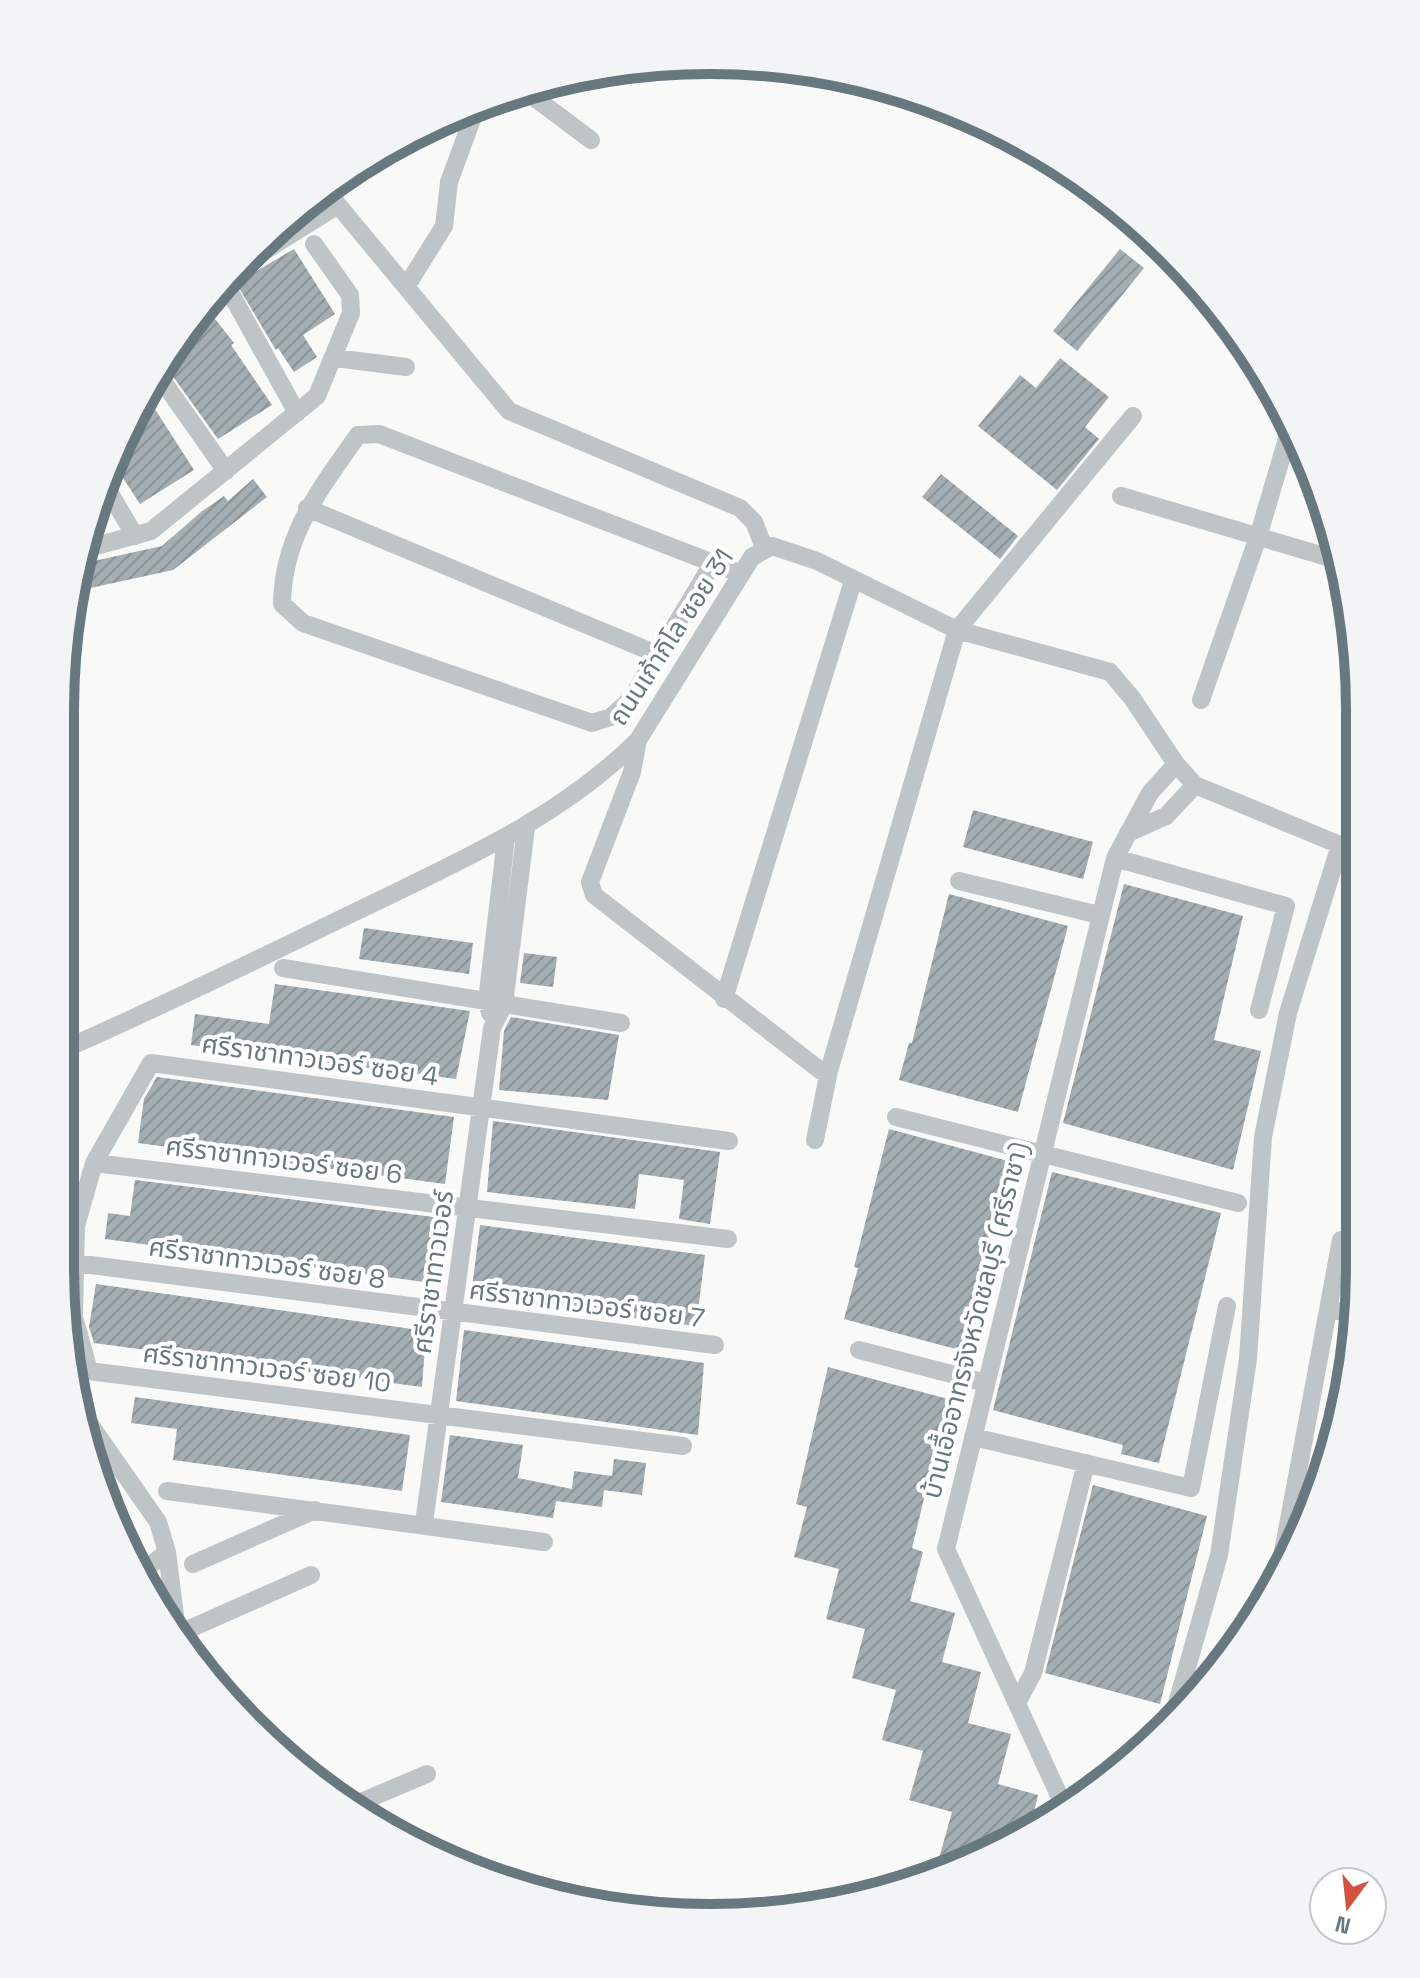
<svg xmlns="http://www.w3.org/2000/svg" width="1420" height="1978" viewBox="0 0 1420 1978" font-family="'Space Grotesk','Noto Sans Thai',sans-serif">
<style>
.building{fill:url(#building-hatch)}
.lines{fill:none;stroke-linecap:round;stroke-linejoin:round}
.minor{stroke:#bfc4c6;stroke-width:18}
.labels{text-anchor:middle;stroke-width:8;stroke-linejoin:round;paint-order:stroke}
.street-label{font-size:26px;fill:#67787f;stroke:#fff}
.rim{fill:none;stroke:#67787f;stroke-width:10}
</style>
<defs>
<pattern id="building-hatch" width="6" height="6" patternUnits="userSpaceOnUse" patternTransform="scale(2)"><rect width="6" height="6" fill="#a4aeb2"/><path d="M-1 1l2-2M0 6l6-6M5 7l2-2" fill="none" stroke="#899296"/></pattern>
</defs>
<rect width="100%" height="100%" fill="#f9f9f8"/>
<path class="building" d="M294,249L335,314L303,335L317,357L294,372L278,348L276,350L236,283Z
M1120,249L1144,268L1077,351L1053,331Z
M208,310L234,343L231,345L272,405L218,439L164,364Z
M1060,358L1109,397L1085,427L1099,439L1057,490L978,426L1020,375L1036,388Z
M144,392L194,470L140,504L123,478L117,482L112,479Z
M941,474L1018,536L1000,559L922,497Z
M253,479L267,497L173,570L72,592L80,564L162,546L201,512L224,496L228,501Z
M973,810L1093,842L1083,879L963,847Z
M1124,884L1243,916L1214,1040L1261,1051L1233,1170L1063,1123Z
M949,894L1068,926L1018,1112L899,1080L909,1043H912Z
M364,928L473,943L469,974L359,959Z
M524,953L557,957L553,987L520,983Z
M275,984L470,1011L456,1079L191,1045L195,1014L269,1024Z
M511,1017L619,1035L608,1100L499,1090L504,1031Z
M157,1077L454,1117L445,1184L138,1143L144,1099Z
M493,1121L720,1152L710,1224L679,1219L684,1180L639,1174L635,1209L487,1192Z
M889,1129L1008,1161L969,1312L973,1313L963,1351L844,1319L858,1268L854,1267Z
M1052,1172L1221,1213L1159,1463L1121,1454L1123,1445L993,1410Z
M135,1180L442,1218L432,1283L105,1239L108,1213L130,1216Z
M480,1225L705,1255L696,1326L471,1296Z
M96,1284L426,1331L422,1387L94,1343L89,1327Z
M464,1330L704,1363L698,1435L456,1401Z
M828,1367L948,1399L912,1548L923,1552L910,1601L955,1613L942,1662L981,1672L968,1723L1011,1734L998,1784L1038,1795L1031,1824L960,1868L938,1862L952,1812L909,1800L923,1751L882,1740L896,1690L852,1678L865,1629L826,1619L839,1569L794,1557L807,1507L796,1504Z
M135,1397L410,1435L402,1491L173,1460L177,1429L131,1423Z
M450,1435L523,1445L518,1478L572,1489L574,1471L612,1476L614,1459L646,1463L642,1495L604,1490L602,1507L556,1501L553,1518L441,1502Z
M1093,1485L1207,1516L1160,1704L1045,1673Z"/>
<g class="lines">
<path class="minor" d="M523,89L591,140
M328,188L338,205L509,411L740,508L754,522L765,550
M250,260L338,205
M406,287L444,226L449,182L477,106
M231,294L297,413
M335,358L406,367
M157,373L226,471
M108,490L135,536
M1121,496L1334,559
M307,508L659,655
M85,549L151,531L317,396L351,313L350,295L314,244
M713,563L631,699L611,717L592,723L303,623L282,604C283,535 320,489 358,435L379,434L713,563L741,574
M1201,700L1258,537L1292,422
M638,740L632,772L590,882L594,895L821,1071H829
M1128,833L1166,816L1195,785
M1115,858L1286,906L1259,1010
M959,881L1099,915
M283,968L621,1023
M724,999L853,581
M490,1013L487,1001L506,838
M60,1051C159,1008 256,960 353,913C453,864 558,820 638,740L752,557L772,546L817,561L957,630L1110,672L1132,698L1176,764L1195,785L1340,845L1356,847
M896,1117L1238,1203
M815,1140L829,1071L957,630L1133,416
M94,1163L728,1239
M75,1263L715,1345
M1330,1309L1358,1314
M859,1350L986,1383
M79,1409L158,1522L167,1552L178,1639
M973,1437L1191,1488L1227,1306
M683,1446L89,1371L74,1317L76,1226L94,1163L151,1063L729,1141
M167,1491L544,1542
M424,1523L492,1028L504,1004L526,828
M193,1564L315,1510
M143,1571L167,1552
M1278,1579L1341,1240L1358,1243
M178,1634L311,1575
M1017,1703L1033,1673L1086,1463
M1172,1721L1219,1555L1248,1359L1263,1137L1288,1013L1340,845
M1063,1804L946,1549L1115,858L1150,793L1176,764
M354,1805L427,1774"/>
</g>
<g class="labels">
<g class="street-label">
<text transform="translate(671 637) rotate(-57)" y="9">ถนนเก้ากิโล ซอย 31</text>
<text transform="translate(320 1060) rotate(8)" y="9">ศรีราชาทาวเวอร์ ซอย 4</text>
<text transform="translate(284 1160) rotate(7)" y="9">ศรีราชาทาวเวอร์ ซอย 6</text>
<text transform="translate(267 1263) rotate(8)" y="9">ศรีราชาทาวเวอร์ ซอย 8</text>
<text transform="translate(433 1272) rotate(-82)" y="9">ศรีราชาทาวเวอร์</text>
<text transform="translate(587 1304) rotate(7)" y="9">ศรีราชาทาวเวอร์ ซอย 7</text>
<text transform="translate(975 1320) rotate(-76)" y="9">บ้านเอื้ออาทรจังหวัดชลบุรี (ศรีราชา)</text>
<text transform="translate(267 1368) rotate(7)" y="9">ศรีราชาทาวเวอร์ ซอย 10</text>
</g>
</g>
<path d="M0 0H1420V1978H0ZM710 74H710A636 636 0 0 1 1346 710V1268A636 636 0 0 1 710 1904H710A636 636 0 0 1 74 1268V710A636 636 0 0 1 710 74Z" fill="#f3f4f5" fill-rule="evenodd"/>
<path class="rim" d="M710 74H710A636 636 0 0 1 1346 710V1268A636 636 0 0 1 710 1904H710A636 636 0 0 1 74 1268V710A636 636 0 0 1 710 74Z"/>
<g transform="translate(1348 1906) rotate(195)"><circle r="38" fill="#ffffff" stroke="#c2c9cc" stroke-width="2"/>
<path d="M0-6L14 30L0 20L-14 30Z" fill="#d2513f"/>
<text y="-12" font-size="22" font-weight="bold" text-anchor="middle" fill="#67787f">N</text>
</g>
</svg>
